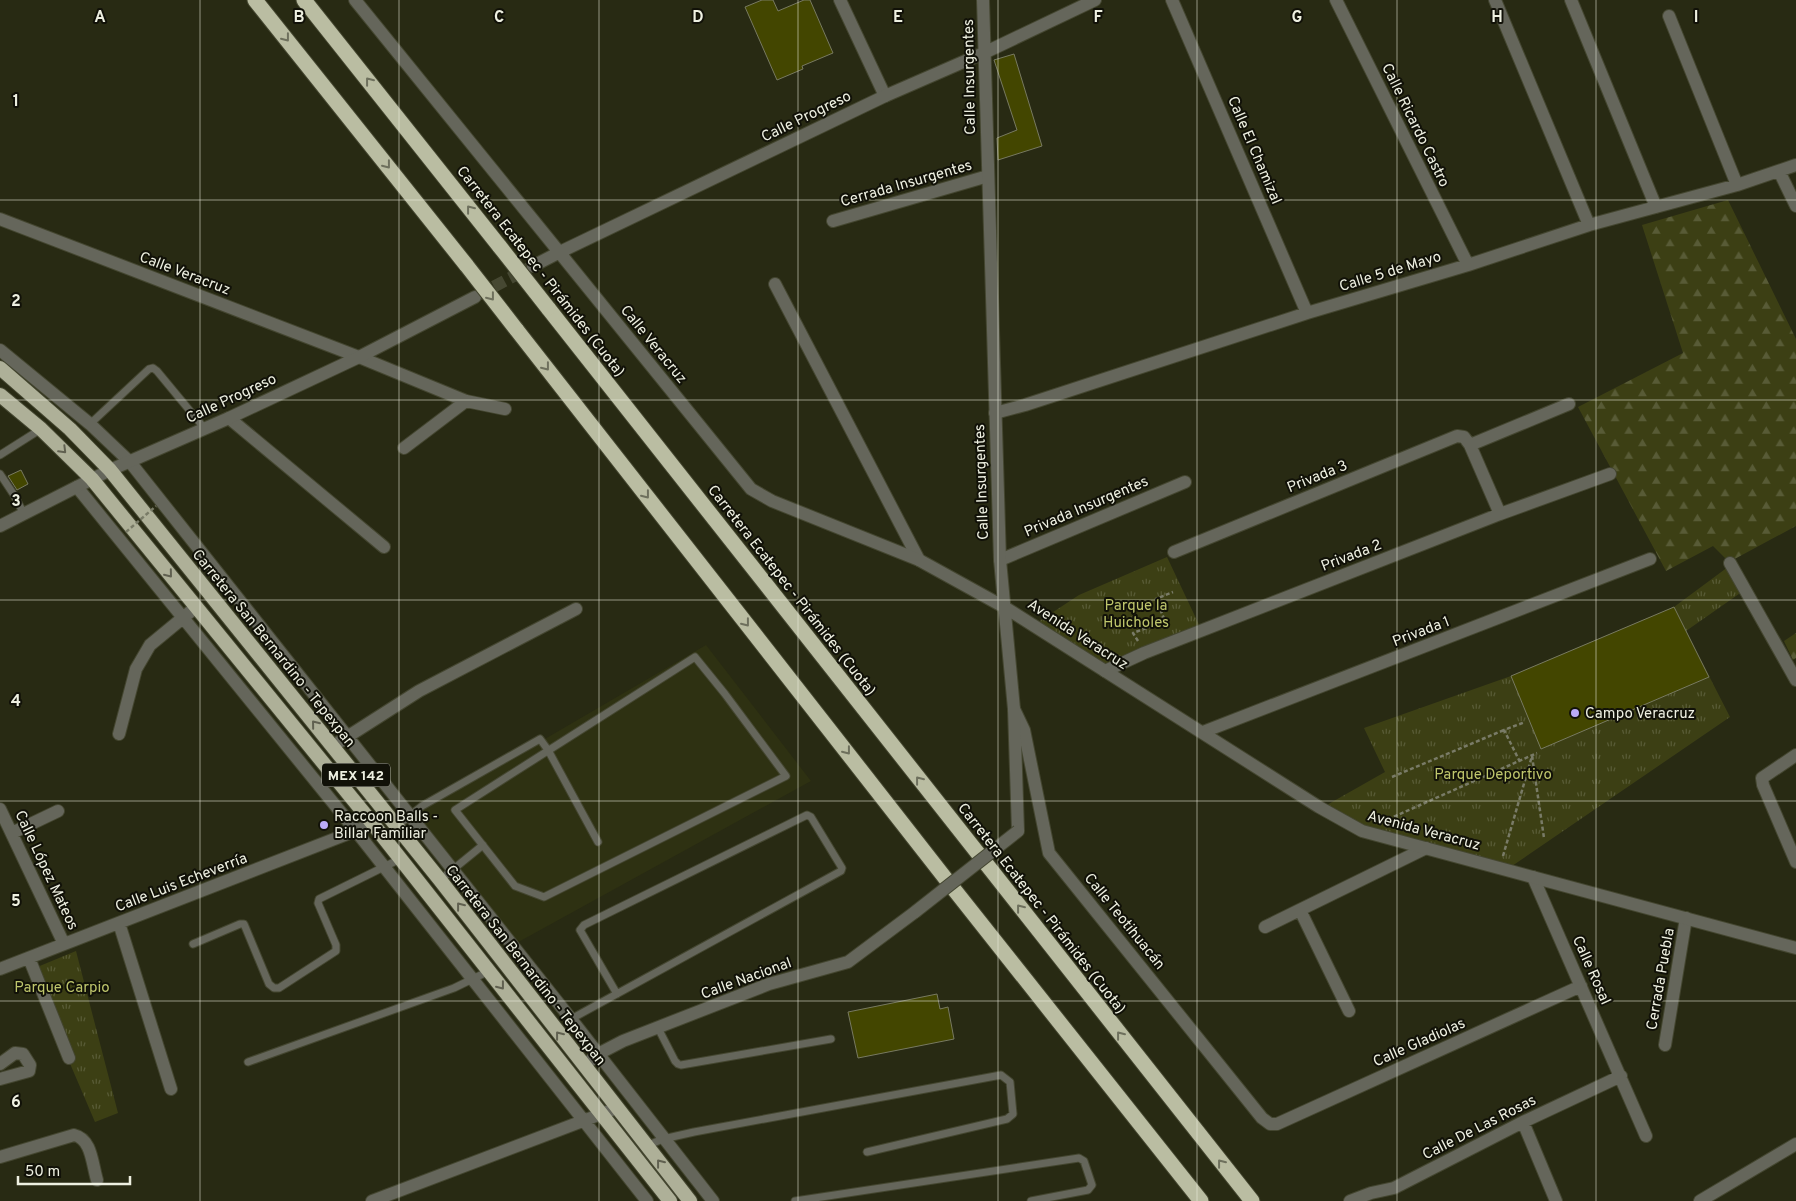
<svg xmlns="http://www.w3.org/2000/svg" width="1796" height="1201" viewBox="0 0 1796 1201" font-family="Overpass,sans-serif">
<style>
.built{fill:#2e3112}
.forest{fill:url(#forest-firs)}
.park{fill:url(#park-tufts)}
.building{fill:#434600;stroke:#787a61}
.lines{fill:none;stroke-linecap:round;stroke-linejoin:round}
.tertiary-tunnel{stroke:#464832;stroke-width:12;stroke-dasharray:12 6;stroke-linecap:butt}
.service-casing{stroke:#444630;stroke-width:9}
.minor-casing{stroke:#444630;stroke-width:14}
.tertiary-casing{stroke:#444630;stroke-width:14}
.trunk-casing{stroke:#444630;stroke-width:16}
.motorway-casing{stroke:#444630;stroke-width:17}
.path{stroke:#797b67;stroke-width:2.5;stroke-dasharray:4 2.5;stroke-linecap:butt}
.service{stroke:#65665b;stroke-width:7}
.minor{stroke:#65665b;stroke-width:12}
.tertiary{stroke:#65665b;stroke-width:12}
.trunk{stroke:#aeb098;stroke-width:14}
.motorway{stroke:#babda2;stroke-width:15}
.tertiary-bridge-casing{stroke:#444630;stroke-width:14;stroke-linecap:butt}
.motorway-bridge-casing{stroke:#444630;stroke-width:17;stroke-linecap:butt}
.path-bridge{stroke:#797b67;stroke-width:2.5;stroke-dasharray:4 2.5;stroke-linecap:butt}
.tertiary-bridge{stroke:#65665b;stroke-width:12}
.motorway-bridge{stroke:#babda2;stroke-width:15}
.oneway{stroke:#6e705d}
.oneway2{stroke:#606050}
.grid{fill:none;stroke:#eef0e1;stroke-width:1;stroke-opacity:0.55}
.poi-dot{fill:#baaaf7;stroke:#111108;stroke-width:2}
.labels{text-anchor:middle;stroke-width:4;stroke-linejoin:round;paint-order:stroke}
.shield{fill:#111108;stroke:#acada0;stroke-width:1}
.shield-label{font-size:14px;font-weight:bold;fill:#eef0e1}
.street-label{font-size:15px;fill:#eef0e1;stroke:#111108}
.park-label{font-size:15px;fill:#bfc66c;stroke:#111108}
.poi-label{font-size:15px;fill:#eef0e1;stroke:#111108;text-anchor:start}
.grid-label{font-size:16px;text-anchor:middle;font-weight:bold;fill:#eef0e1;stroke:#111108;stroke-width:4;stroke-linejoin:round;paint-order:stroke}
</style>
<defs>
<pattern id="forest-firs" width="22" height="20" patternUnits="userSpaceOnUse" patternTransform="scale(1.25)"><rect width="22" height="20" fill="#3c3f14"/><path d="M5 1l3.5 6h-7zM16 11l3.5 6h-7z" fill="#585b36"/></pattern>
<pattern id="park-tufts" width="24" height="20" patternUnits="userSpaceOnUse" patternTransform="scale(1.25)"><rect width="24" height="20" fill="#3c3f14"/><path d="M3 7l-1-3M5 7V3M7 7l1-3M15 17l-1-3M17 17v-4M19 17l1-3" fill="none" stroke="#585b36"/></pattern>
</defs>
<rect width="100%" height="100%" fill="#282a13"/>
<path class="built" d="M706,645L811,781L513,945L411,817Z"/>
<path class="forest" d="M1728,200L1796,339V526L1729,562L1713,546L1666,571L1578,407L1683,353L1642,225Z
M1796,633V658L1793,660L1784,641Z"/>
<path class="park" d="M1167,557L1202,631L1103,669L1035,624L1079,595Z
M1732,564L1746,589L1686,631L1730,717L1509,868L1333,820L1318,810L1385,772L1364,728L1511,676L1674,607Z
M76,951L118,1113L95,1122L30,970Z"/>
<path class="building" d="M762,0H773L778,11L804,0H810L833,53L802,66L803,69L777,80L745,7Z
M1014,54L1042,146L998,160L997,138L1017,130L994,60Z
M21,470L28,484L17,490L8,476Z
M1674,607L1709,677L1541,749L1511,676Z
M937,994L940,1009L948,1007L954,1039L858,1058L848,1012Z"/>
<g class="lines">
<path class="tertiary-tunnel" d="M478,295L529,268"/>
<g class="service-casing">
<path id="service" d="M90,424L149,369L153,368L157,371L205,429
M0,455L41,429
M0,474L14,495L24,514
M695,657L725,694L786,776L544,897L515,886L455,810Z
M397,826L422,806L540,739L548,750L598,842
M440,880L483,845
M193,944L240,924H244L269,984L274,988H279L336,951V945L318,903L319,899L400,859
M571,1019L841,871L842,868L811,817L807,815L584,925L580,930L617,994
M658,1028L675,1061L678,1064L681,1065L831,1039
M248,1062L454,988L489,971
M646,1146L663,1139L694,1132L1001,1075L1010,1082L1013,1114L1007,1119L867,1152
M795,1201L1079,1158L1084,1161L1092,1185L1088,1190L1031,1201"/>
</g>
<g class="minor-casing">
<path id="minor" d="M840,0L885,96
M1172,0L1307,313
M1336,0L1468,265
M1495,0L1589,225
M1571,0L1656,207
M1669,16L1737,185
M1779,171L1796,206
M0,219L359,357L466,401L505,409
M833,221L988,176
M775,284L919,560
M0,350L90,424L130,462L571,1019L713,1201
M995,413L1025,405L1307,313L1468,265L1589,225L1737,185L1796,165
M229,418L384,547
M1470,445L1569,404
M404,448L466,401
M77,487L356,831L647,1201
M1174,552L1457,436L1464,437L1470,445L1500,514
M1000,560L1185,482
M1730,563L1796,680
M1105,671L1144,653L1500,514L1610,474
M1014,709L1024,730L1049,853L1262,1118L1270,1124H1277L1581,986
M1203,732L1650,559
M119,734L136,669L150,645L196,607
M333,746L419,691L576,609
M1796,755L1762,778L1763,785L1796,862
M0,809L64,944
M12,833L58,811
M1533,877L1646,1136
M1300,910L1349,1011
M119,923L171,1089
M1265,927L1426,848
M29,958L69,1058
M0,969L373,824
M1665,1045L1686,918
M0,1064L15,1053L23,1054L30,1065L29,1071L0,1079
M1523,1122L1556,1201
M0,1157L74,1135C92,1139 92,1164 97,1180
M372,1201L617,1108
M1350,1201L1371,1193L1394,1188L1523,1122L1621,1076
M1700,1201L1796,1144"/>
</g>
<g class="tertiary-casing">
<path id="tertiary" d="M355,0L751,489L772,501L919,560L1006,608L1319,807L1362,831L1796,948
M983,0L1000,560L1014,709L1018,831
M533,266L560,252L885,96L986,52L1095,0
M0,526L110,470L229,418L359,357L475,297
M584,1066L598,1054L623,1041L769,984L848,962L915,912"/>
</g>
<g class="trunk-casing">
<path id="trunk" d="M0,368L70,429L110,470L440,880L690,1201
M0,395L41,429L92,479L373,824L670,1201"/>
</g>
<g class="motorway-casing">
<path id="motorway" d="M255,0L467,266
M304,0L500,247
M548,308L1252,1201
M516,329L949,883L1201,1201"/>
</g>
<path class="path" d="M1138,641L1133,633L1165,621L1156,599L1173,592
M1520,762L1504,730L1525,722
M1392,777L1504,730
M1382,822L1537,753
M1503,856L1532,756L1544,838"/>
<use href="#service" class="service"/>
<use href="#minor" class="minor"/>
<use href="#tertiary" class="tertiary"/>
<use href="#trunk" class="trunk"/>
<use href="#motorway" class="motorway"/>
<g class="tertiary-bridge-casing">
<path id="tertiary-bridge" d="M915,912L1018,831"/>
</g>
<g class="motorway-bridge-casing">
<path id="motorway-bridge" d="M500,247L548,308
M467,266L516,329"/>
</g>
<path class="path-bridge" d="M126,532L156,506"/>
<use href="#tertiary-bridge" class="tertiary-bridge"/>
<use href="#motorway-bridge" class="motorway-bridge"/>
</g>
<defs><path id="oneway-chevron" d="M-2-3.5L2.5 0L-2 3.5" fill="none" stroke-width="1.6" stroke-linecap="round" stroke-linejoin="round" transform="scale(1.25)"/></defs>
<g class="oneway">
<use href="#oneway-chevron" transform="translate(286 38) rotate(52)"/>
<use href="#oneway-chevron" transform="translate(369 81) rotate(-128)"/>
<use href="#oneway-chevron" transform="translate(387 165) rotate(52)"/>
<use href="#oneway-chevron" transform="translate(470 209) rotate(-128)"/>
<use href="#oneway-chevron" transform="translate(491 297) rotate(52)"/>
<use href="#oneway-chevron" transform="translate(546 367) rotate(52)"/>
<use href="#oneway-chevron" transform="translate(646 495) rotate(52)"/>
<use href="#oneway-chevron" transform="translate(746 623) rotate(52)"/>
<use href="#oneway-chevron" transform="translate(847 751) rotate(52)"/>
<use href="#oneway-chevron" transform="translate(919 780) rotate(-128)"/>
<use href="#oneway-chevron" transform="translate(1020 908) rotate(-128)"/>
<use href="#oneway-chevron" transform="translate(1120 1035) rotate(-128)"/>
<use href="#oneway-chevron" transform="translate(1221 1163) rotate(-128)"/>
</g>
<g class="oneway2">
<use href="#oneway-chevron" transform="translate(63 450) rotate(45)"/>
<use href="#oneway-chevron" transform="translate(169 574) rotate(51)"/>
<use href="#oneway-chevron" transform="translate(315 724) rotate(-129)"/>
<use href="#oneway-chevron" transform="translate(460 906) rotate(-128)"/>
<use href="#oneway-chevron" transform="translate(501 986) rotate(52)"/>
<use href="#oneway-chevron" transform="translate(559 1035) rotate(-128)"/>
<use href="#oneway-chevron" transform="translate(660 1163) rotate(-128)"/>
</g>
<path class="grid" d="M200,0V1201M399,0V1201M599,0V1201M798,0V1201M998,0V1201M1197,0V1201M1397,0V1201M1596,0V1201M0,200H1796M0,400H1796M0,600H1796M0,801H1796M0,1001H1796"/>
<g class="poi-dot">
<circle cx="1575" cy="713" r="5"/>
<circle cx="324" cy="825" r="5"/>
</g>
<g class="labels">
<rect class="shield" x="322" y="763.5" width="68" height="23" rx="4"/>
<g class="shield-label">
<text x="356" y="780">MEX 142</text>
</g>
<g class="street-label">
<text transform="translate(969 77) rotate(-91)" y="5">Calle Insurgentes</text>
<text transform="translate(806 116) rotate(-26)" y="5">Calle Progreso</text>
<text transform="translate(1416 125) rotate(64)" y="5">Calle Ricardo Castro</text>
<text transform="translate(1255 150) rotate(67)" y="5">Calle El Chamizal</text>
<text transform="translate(906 183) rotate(-16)" y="5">Cerrada Insurgentes</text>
<text transform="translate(541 271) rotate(52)" y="5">Carretera Ecatepec - Pirámides (Cuota)</text>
<text transform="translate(1390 271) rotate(-17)" y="5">Calle 5 de Mayo</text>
<text transform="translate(185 273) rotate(21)" y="5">Calle Veracruz</text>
<text transform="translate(654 344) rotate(51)" y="5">Calle Veracruz</text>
<text transform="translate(231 398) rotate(-25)" y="5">Calle Progreso</text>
<text transform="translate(1317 476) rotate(-22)" y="5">Privada 3</text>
<text transform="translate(981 482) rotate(-92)" y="5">Calle Insurgentes</text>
<text transform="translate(1086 506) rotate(-23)" y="5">Privada Insurgentes</text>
<text transform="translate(1351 555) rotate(-21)" y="5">Privada 2</text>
<text transform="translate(792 590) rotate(52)" y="5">Carretera Ecatepec - Pirámides (Cuota)</text>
<text transform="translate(1421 631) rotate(-21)" y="5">Privada 1</text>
<text transform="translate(1078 634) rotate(33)" y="5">Avenida Veracruz</text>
<text transform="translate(274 648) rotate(51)" y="5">Carretera San Bernardino - Tepexpan</text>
<text transform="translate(1424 830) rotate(15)" y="5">Avenida Veracruz</text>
<text transform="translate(47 870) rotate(65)" y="5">Calle López Mateos</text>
<text transform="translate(181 882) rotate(-21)" y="5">Calle Luis Echeverría</text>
<text transform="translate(1042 908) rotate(52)" y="5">Carretera Ecatepec - Pirámides (Cuota)</text>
<text transform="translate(1125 921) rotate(51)" y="5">Calle Teotihuacán</text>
<text transform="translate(526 965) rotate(52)" y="5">Carretera San Bernardino - Tepexpan</text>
<text transform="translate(1592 970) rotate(66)" y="5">Calle Rosal</text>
<text transform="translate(746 978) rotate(-20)" y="5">Calle Nacional</text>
<text transform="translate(1660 979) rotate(-80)" y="5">Cerrada Puebla</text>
<text transform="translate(1419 1042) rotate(-24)" y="5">Calle Gladiolas</text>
<text transform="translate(1479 1127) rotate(-27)" y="5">Calle De Las Rosas</text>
</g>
<g class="park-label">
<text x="1136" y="610">Parque la<tspan x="1136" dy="17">Huicholes</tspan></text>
<text x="1493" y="779">Parque Deportivo</text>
<text x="62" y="992">Parque Carpio</text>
</g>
<g class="poi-label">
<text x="1585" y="718">Campo Veracruz</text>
<text x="334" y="821">Raccoon Balls -<tspan x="334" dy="17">Billar Familiar</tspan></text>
</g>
</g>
<g class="grid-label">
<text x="100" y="22">A</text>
<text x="299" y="22">B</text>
<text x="499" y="22">C</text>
<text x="698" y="22">D</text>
<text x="898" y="22">E</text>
<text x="1098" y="22">F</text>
<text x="1297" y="22">G</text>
<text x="1497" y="22">H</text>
<text x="1696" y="22">I</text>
<text x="16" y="106">1</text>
<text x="16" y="306">2</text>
<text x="16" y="506">3</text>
<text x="16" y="706">4</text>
<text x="16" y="906">5</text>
<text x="16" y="1107">6</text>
</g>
<path d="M18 1176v8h112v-8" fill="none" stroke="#eef0e1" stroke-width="2.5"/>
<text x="25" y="1176" font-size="15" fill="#eef0e1" stroke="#111108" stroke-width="4" paint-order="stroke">50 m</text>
</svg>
